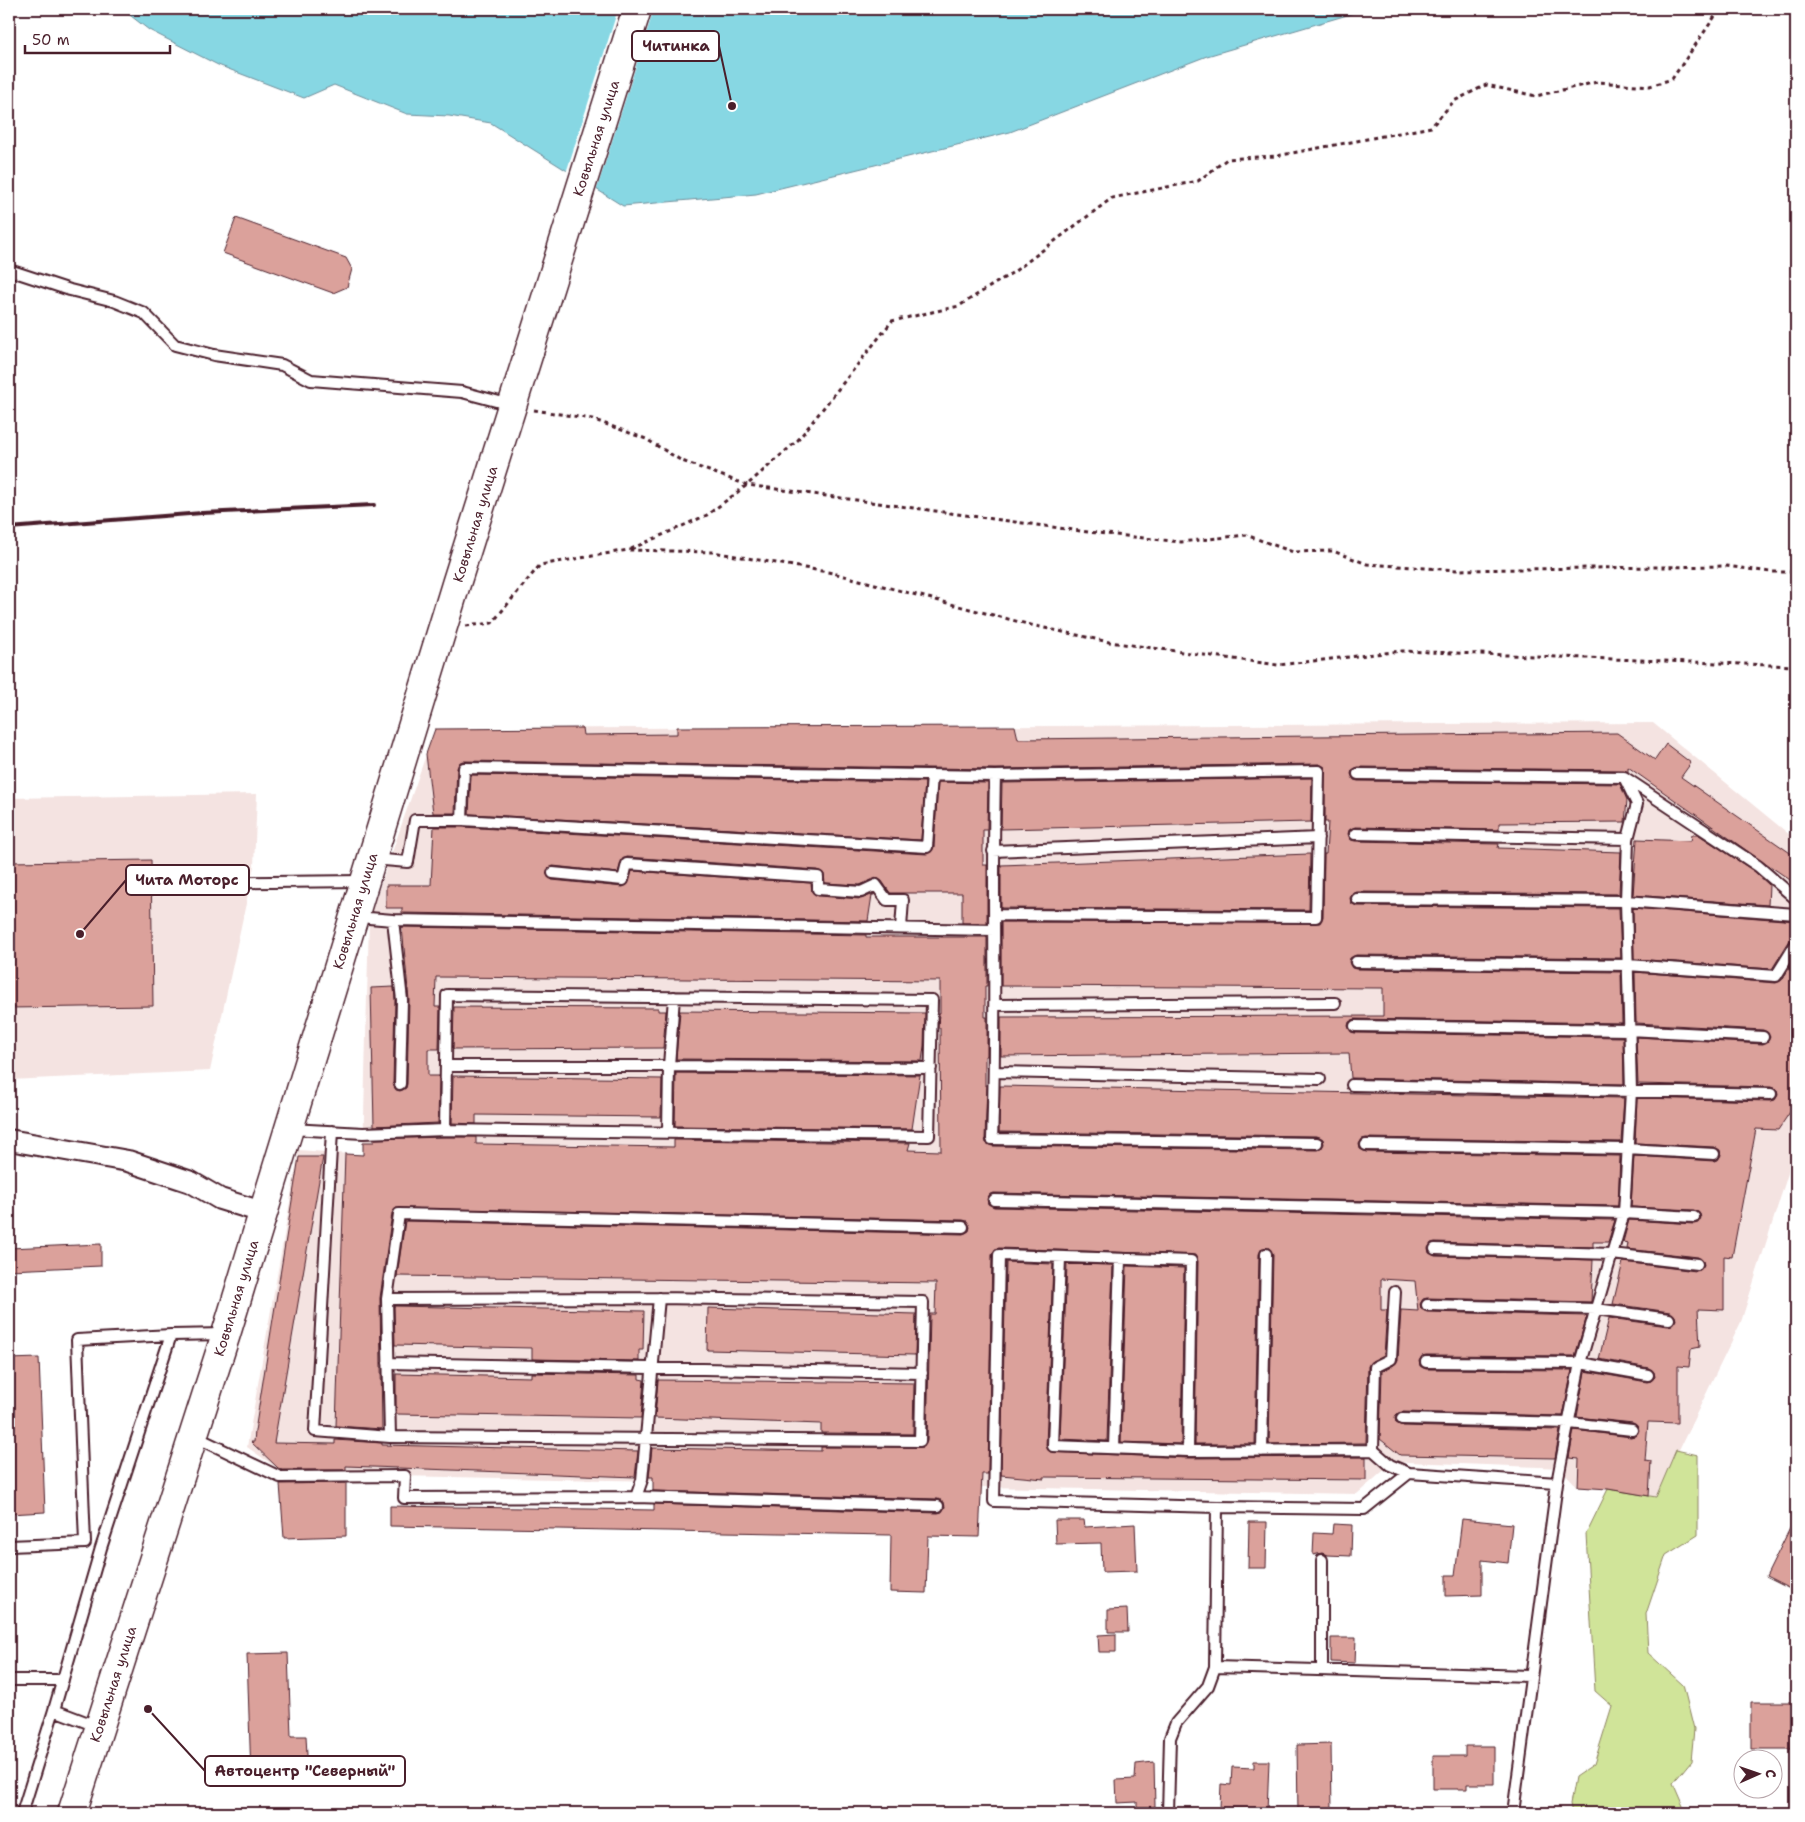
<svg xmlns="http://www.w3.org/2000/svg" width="1805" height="1822" viewBox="0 0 1805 1822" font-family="'Shantell Sans',sans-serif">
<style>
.built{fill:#f4e3e1}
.green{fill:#d0e499;stroke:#8d8262}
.water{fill:#87d7e3;stroke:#6f8d99}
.pier{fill:#fff}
.building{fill:#dba19b;stroke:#4a1f2b}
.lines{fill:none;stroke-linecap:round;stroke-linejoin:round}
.service-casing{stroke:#4a1f2b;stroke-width:14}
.minor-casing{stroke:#4a1f2b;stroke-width:24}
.secondary-casing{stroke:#4a1f2b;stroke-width:31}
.path{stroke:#4a1f2b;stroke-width:3;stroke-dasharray:4 4;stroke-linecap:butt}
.service{stroke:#fff;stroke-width:10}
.minor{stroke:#fff;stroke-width:20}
.secondary{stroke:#fff;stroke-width:28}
.rail{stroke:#4a1f2b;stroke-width:4}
.labels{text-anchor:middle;stroke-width:4;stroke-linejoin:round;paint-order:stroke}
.street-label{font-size:14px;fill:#4a1f2b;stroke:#fff}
.leader{fill:none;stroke:#4a1f2b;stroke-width:2}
.callout-dot{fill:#4a1f2b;stroke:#fff;stroke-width:2}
.callout{fill:#fff;stroke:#4a1f2b;stroke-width:2}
.callout-label{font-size:15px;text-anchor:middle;font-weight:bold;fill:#4a1f2b}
</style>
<rect width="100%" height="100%" fill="#fff"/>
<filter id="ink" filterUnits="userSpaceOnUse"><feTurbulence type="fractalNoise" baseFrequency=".02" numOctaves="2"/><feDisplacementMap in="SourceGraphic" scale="10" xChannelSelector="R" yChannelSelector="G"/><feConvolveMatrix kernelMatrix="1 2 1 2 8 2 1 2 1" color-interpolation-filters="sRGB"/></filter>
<g filter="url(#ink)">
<path class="built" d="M1653,723L1796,840V1148L1741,1322L1656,1497L1608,1489L1578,1487L1560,1468L1540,1467L1407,1462L1390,1465L1357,1494L286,1474L247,1447L299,1150L363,1155L369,918L435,729Z
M257,794L254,866L210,1071L9,1080V798Z"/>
<path class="green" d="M1676,1450L1698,1455V1535L1666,1555L1646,1614L1648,1653L1683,1685L1694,1729L1691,1761L1673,1783L1686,1813H1572L1570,1804L1575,1777L1594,1764L1612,1706L1595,1691L1586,1534L1608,1489L1656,1497Z"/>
<path class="water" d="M122,9H1368L1207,56L1010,132L756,194L623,206L491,123L449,116L407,114L334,85L304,98L218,65L149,30Z"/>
<path class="pier" d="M618,9H654L596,192L566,173Z"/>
<path class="building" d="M236,218L346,258L352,269L347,287L333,293L223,253Z
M1015,726L1018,739L1617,733L1655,760L1666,744L1691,763L1681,777L1796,857V884L1770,866V867L1628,767V772L1624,770L1358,767L1352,770L1351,774L1354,780L1358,781L1620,784L1627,800L1625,822L1499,823V830L1355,827L1349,830L1348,834L1351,840L1355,841L1499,844L1498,848L1621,852L1619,894L1357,892L1353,893L1350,898L1351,903L1357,906L1619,908L1621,958L1356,955L1350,958L1349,962L1352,968L1356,969L1621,972L1622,1023L1355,1019L1349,1022L1348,1026L1351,1032L1355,1033L1623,1037L1624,1084L1351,1078L1349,1053L1001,1056V1017L1383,1016V988L1001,986V922L1320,923L1323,917L1324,854H1326L1328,822H1325V767L1319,764L995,769L464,761L460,762L457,768L455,813H433L426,754L435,729L582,728L583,735L677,734V727Z
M471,775L925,782L921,840L469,814Z
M1312,778L1311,822L1001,829L1002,783Z
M938,782L988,783L987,830H983V865H987V923H962V893H890L882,881L877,878L860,885L825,883L824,874L818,870L627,857L622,860L618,873L553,866L548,869L547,875L552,880L623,887L628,884L632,871L811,883L812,892L818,896L861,899L874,894V895H872L868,921L402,913V908H386V885H431L434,827H462L927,854L932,851L934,847Z
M1692,835H1699L1754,871L1769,885L1768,905L1633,895L1637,839L1691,841Z
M1310,854L1309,910L1001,908V865Z
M151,860L153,1006L9,1008V862Z
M1633,908L1796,921V937L1790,940L1772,969L1634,959Z
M402,927L866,935V937H987V986H985V1017H987V1056H985V1085H987L985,1139L986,1143L992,1146L1317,1150L1321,1149L1324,1144L1323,1139L1317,1136L999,1132L1000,1086L1624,1098L1621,1142L1366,1138L1362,1139L1359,1144L1360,1149L1366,1152L1620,1156L1618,1206L994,1193L990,1194L987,1199L988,1204L994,1207L1615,1220L1608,1242H1593V1247L1435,1242L1431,1243L1428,1248L1429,1253L1435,1256L1593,1260L1591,1302L1427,1298L1423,1299L1420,1304L1421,1309L1427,1312L1587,1316L1575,1356L1426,1355L1422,1356L1419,1361L1420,1366L1426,1369L1572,1370L1563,1416L1402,1412L1398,1413L1395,1418L1396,1423L1402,1426L1560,1430L1555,1458L1400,1455L1380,1439L1382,1371L1394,1365L1398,1360L1401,1310L1418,1311L1415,1281L1381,1279V1310H1387L1384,1355L1372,1361L1368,1366L1366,1443L1269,1444L1273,1254L1269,1248H1262L1259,1254L1255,1444H1195L1198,1261L1195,1255L999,1248L995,1249L992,1255L988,1474H982L979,1537L928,1536L926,1593L890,1592L891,1535L390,1526V1506L654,1510V1504L938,1513L942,1512L945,1507L944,1502L938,1499L653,1491V1477H649L652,1448L821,1451V1447H924L927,1441L930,1314H935L936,1283L397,1276L405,1221L963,1234L969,1231L970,1227L967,1221L963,1220L396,1208L392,1213L380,1298L382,1429L336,1426L345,1154L363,1155V1142H374V1139L445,1137H476V1144L674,1147V1140L910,1143L908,1150L941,1151L940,1028H938L939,1013H940V981L436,977L435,1007H440L439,1049H428V1076H439L438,1123L374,1126L371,988L394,987L395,1000L393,1084L396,1090L400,1091L406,1088L407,1084L409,1000Z
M1796,957V1103L1778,1130L1756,1129L1732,1257L1724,1256V1310L1698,1309L1700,1347L1691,1349L1689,1367L1678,1366V1423L1648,1422L1645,1460L1651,1461L1649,1496L1608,1489L1578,1487L1579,1459L1569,1458L1574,1430L1631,1437L1637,1434L1639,1430L1636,1425L1633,1423L1577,1417L1585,1371L1647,1382L1651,1381L1655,1377L1654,1372L1649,1368L1599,1359L1609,1318L1668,1326L1672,1325L1676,1320L1675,1316L1670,1312L1613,1304L1623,1262L1696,1271L1700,1270L1704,1265L1703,1261L1698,1257L1627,1249L1628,1243L1623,1242L1629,1220L1694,1224L1698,1223L1701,1218L1700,1214L1694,1210L1631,1207L1634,1156L1714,1161L1718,1160L1721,1155L1720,1150L1714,1147L1635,1143L1637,1098L1771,1101L1775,1100L1778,1095L1777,1090L1771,1087L1638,1084L1636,1037L1763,1044L1768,1041L1770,1037L1767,1032L1763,1030L1636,1023L1635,972L1776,983L1782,980Z
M454,1007L658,1008V1011H666L663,1048L453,1049Z
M680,1011L925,1013L924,1046L922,1061L676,1059Z
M676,1073L920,1075L912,1129L675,1126Z
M453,1076L662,1079L661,1117L476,1115V1124L452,1123Z
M299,1157H323L274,1443L335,1444V1440L382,1443V1445L638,1451L635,1477L346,1466V1470H282L278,1468L251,1442H254L255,1431Z
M101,1244V1266L9,1270V1248Z
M1006,1262L1053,1264L1046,1446L1050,1452L1188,1458L1366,1457V1480L1044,1477V1479L1001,1475Z
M1067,1264L1113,1265L1107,1441L1060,1439Z
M1127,1266L1184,1268L1181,1444L1121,1442Z
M394,1306L644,1311L643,1350H639V1361L532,1359V1348L395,1345Z
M708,1308L916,1314L915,1355L707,1350Z
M39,1358L45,1512L9,1514V1359Z
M531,1373L639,1375V1379L644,1380L641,1418L396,1414V1374L531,1377Z
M658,1380L914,1383L913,1434L821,1433V1424L655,1418Z
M346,1483V1536L284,1538L280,1484Z
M1796,1516V1581L1792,1590L1766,1577Z
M1462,1519L1512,1524L1508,1563L1482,1560V1595L1446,1596V1575H1455Z
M1055,1520H1084L1085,1527L1135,1524L1137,1571L1102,1572L1101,1543L1056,1544Z
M1249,1522H1267L1266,1568H1248Z
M1333,1524L1352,1525L1351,1556L1327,1555L1322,1553L1313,1555L1314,1533L1332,1534Z
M1127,1609L1128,1632H1108V1610Z
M1116,1634V1652H1099L1098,1635Z
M1331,1638H1356L1355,1663L1331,1662Z
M288,1653L291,1736H306L308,1774L251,1776L247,1654Z
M1751,1702H1796V1749H1751Z
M1331,1744L1332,1813H1298L1297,1745Z
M1465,1746H1494V1784H1467V1789H1433V1756H1465Z
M1254,1761H1269L1267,1811L1220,1808L1221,1784L1231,1785L1232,1767L1254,1768Z
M1154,1762L1155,1807H1137V1802L1117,1803L1116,1780L1135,1779L1136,1764Z"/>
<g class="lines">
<g class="service-casing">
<path id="service" d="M9,270L70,290L114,301L144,313L175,345L214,355L282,365L311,380L462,392L511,405
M1358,774L1624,777L1758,866L1796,899
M995,776C992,897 997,1018 992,1139L1317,1143
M462,820L464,768L995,776L1319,771L1316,917L994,915
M1355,834L1628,839
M993,851L1318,838
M372,859L408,862L415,820H462L927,847L932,775
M553,873L623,880L627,864L818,877V889L861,892L876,885L887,900H903L901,928
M173,883L363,881
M1357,899L1626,901L1796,914
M355,914L369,918L393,920L994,930
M393,920L402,1000L400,1084
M1356,962L1628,965L1776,976L1796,944
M995,1005L1335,1003
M1355,1026L1629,1030L1763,1037
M446,1066H669L931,1068
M995,1072L1320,1079
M1352,1085L1771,1094
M291,1129L363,1133L445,1130L929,1136L932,1000L447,995L445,1130
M332,1131L315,1431L390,1437L920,1441L923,1302L659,1298L387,1299
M668,1132L669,1066L674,997
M1366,1145L1627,1149L1714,1154
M994,1200L1624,1213L1694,1217
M1435,1249L1612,1254L1697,1264
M1060,1258L1053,1446L1188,1451L1373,1450
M1395,1292L1391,1359L1375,1367L1373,1450L1390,1465L1409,1473
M1427,1305L1596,1309L1669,1319
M1426,1362L1580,1363L1648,1375
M388,1363L922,1373
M1402,1419L1570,1423L1632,1430
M194,1436L280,1477L405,1476L404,1498L636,1497L938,1506
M390,1437L387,1299L399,1214L963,1227
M1114,1448L1120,1259
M1188,1451L1191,1261L999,1255L994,1501L1217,1507L1364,1509L1409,1473L1557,1483
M1262,1451L1266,1254
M636,1497L642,1480L659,1298
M9,1546L85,1543L77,1340L171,1335
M1215,1667L1531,1676
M1322,1670V1560
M9,1680H63
M99,1727L54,1710L101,1548L171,1335L225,1334
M22,1813L54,1710
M1168,1813L1170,1738L1176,1723L1208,1686L1215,1667L1217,1507
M1513,1813L1557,1483L1580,1363L1624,1213L1631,1091L1626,901L1628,839L1637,804L1624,777"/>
</g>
<g class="minor-casing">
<path id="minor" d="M9,1140L128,1161L191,1182L220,1199L262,1212"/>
</g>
<g class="secondary-casing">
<path id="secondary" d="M72,1813L226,1334L456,584L637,9"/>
</g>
<path class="path" d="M534,410L592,419L646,439L682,461L747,485L1088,532L1181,542L1246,535L1293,552L1333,551L1367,564L1457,570L1726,566L1770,572H1796
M631,549L707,515L747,485L798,440L892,321L959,306L1015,271L1112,198L1198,181L1227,159L1276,156L1431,127L1454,101L1486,85L1536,96L1597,82L1650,86L1672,79L1720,9
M466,626L492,623L540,565L628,550L713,552L833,573L1031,625L1109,642L1278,665L1402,651L1796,666"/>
<use href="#service" class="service"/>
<use href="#minor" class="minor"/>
<use href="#secondary" class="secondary"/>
<path class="rail" d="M9,528L202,513L374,505"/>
</g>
</g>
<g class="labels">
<g class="street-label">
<text transform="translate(596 138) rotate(-72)" y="5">Ковыльная улица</text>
<text transform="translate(475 524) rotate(-73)" y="5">Ковыльная улица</text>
<text transform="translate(355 911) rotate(-73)" y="5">Ковыльная улица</text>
<text transform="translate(236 1298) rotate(-73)" y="5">Ковыльная улица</text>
<text transform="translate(113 1684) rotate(-72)" y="5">Ковыльная улица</text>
</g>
</g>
<path class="leader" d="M732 106L719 46M80 934L126 880M148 1709L205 1771"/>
<g class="callout-dot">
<circle cx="732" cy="106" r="5"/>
<circle cx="80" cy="934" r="5"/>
<circle cx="148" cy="1709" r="5"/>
</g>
<g class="callout">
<rect x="632" y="31" width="87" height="30" rx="5"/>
<rect x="126" y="865" width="123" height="30" rx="5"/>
<rect x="205" y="1756" width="200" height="30" rx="5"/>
</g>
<g class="callout-label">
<text x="676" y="51">Читинка</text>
<text x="187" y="885">Чита Моторс</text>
<text x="305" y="1776">Автоцентр "Северный"</text>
</g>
<rect width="1805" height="1822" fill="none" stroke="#fff" stroke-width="30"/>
<rect x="15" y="15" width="1775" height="1792" fill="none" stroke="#4a1f2b" stroke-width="2" filter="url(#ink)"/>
<g transform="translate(1758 1774) rotate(88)"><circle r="24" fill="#ffffff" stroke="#b7a5aa"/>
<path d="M0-4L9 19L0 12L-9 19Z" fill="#4a1f2b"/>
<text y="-8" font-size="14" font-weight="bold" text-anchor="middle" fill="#4a1f2b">С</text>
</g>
<path d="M25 45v8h145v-8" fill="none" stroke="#4a1f2b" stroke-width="2.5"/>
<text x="32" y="45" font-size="15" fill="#4a1f2b" stroke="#ffffff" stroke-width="4" paint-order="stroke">50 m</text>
</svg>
